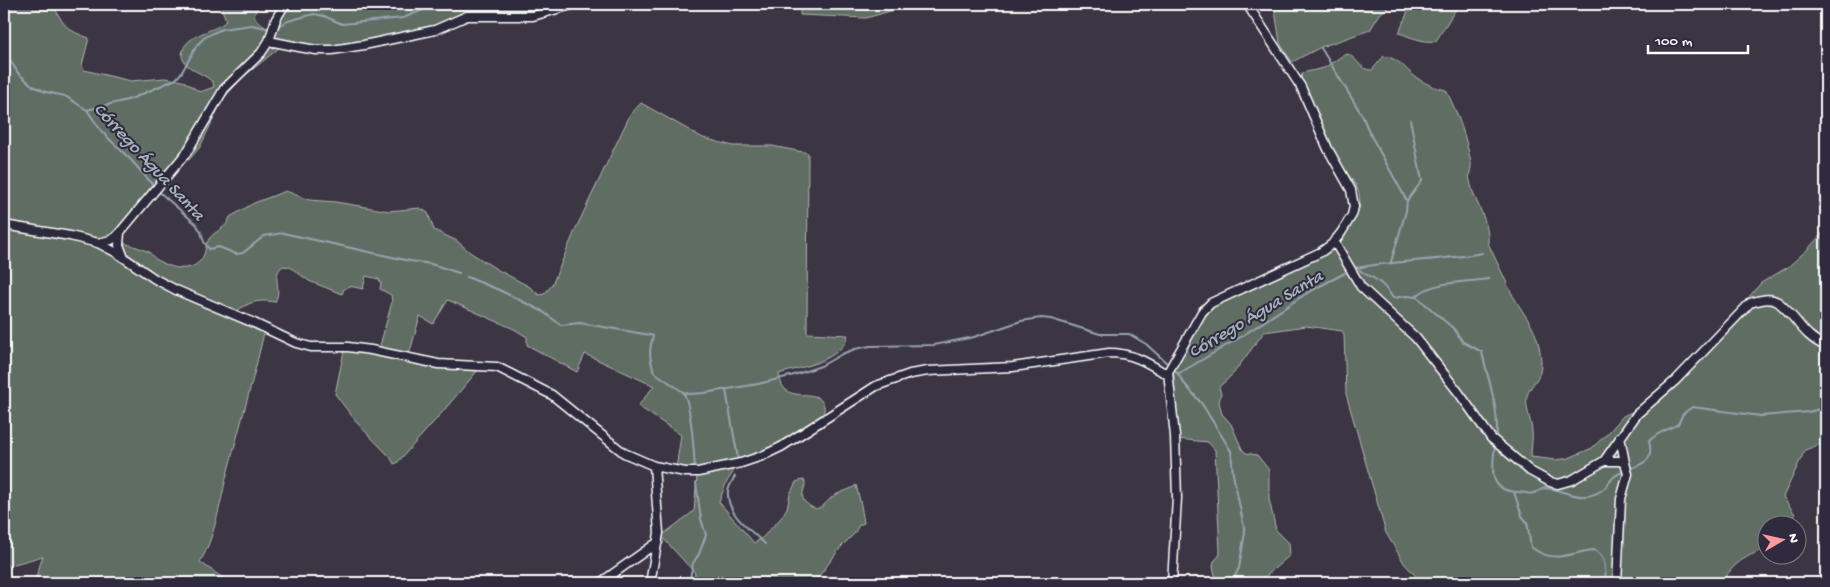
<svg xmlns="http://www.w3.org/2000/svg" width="1830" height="587" viewBox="0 0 1830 587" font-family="'Gochi Hand',sans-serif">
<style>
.green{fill:#606d63;stroke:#b0b6b1}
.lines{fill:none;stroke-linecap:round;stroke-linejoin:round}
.stream{stroke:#97a4b0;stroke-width:2}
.minor-casing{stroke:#fff;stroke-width:11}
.minor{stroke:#2f2a3d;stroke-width:8}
.labels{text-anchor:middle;stroke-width:4;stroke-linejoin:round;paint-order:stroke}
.water-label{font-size:18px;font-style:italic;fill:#a8b4bd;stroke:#2f2a3d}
</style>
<rect width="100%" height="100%" fill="#3c3543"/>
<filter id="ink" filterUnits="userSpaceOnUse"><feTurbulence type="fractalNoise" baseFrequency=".02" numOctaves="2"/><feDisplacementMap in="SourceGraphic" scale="10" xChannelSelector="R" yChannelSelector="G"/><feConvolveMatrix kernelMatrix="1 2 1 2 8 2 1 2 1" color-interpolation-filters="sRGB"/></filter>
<g filter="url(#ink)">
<path class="green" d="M4,4H53C63,25 66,30 89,38L82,65L84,70L131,81L165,78L178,80L185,82L200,92L214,87L213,82C206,75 194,72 187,65C184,62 182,59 182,55C183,35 212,32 224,23L226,20L221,7L227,4H259L254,15L258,22L271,31L285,4H533L538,19L466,17L429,29L361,45L313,49L284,44L242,78L223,99L200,147L189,160L180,157L120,227L107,239L4,221Z
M800,4H915L866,18L800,15Z
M1274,4H1392L1380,14L1370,30L1321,47L1292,62L1280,43Z
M1405,4H1459L1436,41C1423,43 1411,37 1399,33L1410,6Z
M1348,54C1357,58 1361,71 1372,70L1384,56C1401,59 1404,69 1417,78C1426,84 1436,88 1446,90C1458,114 1466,136 1471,163C1472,169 1468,174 1470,181C1474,202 1490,221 1488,243C1496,259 1503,276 1511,292C1525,318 1540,330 1541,362C1542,380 1531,382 1527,396C1525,408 1531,419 1532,431C1533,439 1531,448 1531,457L1556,460L1569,458L1592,448L1609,432L1623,416L1636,410L1641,404L1676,381L1761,283L1788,267L1808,249L1826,229V442L1805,450L1783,497L1795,514L1794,524H1768L1767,548C1743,558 1736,561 1721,583H1422L1404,563L1386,533L1346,394L1344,334L1342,331L1306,326L1264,332L1233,374L1219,387L1221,394L1219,402L1222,414L1231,424L1242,449L1246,453L1257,455L1269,470V499L1276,530L1289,543L1290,555L1258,583H1217L1213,567L1214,561L1219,556L1220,552L1215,450L1208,442L1177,439L1170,379L1174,378L1173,370L1207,310L1215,303L1269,281L1328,252L1341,241L1356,216L1360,205L1359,193L1355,184L1334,155L1301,79L1302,73L1324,68L1342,56Z
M641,103L703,138L733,146H772L808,153L807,333L848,335C842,361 801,367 779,374C780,378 781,385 784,388C794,401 818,387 824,406C830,426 750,458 733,463C715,467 694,470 676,469L681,435L638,406L654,386L585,354L577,372L527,345V337L514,329L448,300L433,324L420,316L409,355L379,349L392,302L391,295L380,289L381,283L379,279L366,276L363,289L349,286L344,289L342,294L309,281L290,267L283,266C270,276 283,288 275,302C259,299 248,302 236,312L186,290L158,275L128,254L123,243C132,245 140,248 149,252C152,255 154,258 157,260C170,268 189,273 200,261C206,255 205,245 209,239C215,230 227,229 230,217L254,203L286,191L309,200L336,202L389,211L420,208L428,213L434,230L457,241L471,253L498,270L530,287L539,295L544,294L552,285L577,226L630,115Z
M4,230L58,237L99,247L113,255L153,283L182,298L264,333C253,381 239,429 226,478C220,504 214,539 200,562L230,583H65L61,580L52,583H34L43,556L4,567Z
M344,351L363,352L438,368L479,369L439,416L397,463L394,464L390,457L358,424L335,394Z
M735,469L726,483L719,502L754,543L761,539L781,518L787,508L790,494L796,482L803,480L805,481C806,489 800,493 804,501C820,517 822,504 834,496C841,491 849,491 856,485L861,505L864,523L859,525L854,534L841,547L814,583H693L695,573L661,536L694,511L697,476Z"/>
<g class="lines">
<path class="stream" d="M279,26L288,21L314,14L324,16L342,24L403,18L438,4
M1321,48L1362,115L1369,132L1407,201
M4,50L18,73L33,86L46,92L65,96L87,110L102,132L131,160L154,186
M87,110L131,99L176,79L182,72L197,45L204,38L213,33L222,29L252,25L270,29
M157,190L196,224L201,232L204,242L209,249L219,247L236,254L243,253L264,236L283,233L410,261L431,264L459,273
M1391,262L1406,211L1407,201L1422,181L1410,119
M1357,267C1362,274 1368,275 1375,279C1383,284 1388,290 1393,298L1407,296L1417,297L1454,329L1463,342L1482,352C1487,376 1501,414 1496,439
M1356,268C1398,260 1440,261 1482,253
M467,277L499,290L542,311L561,325L580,323L650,335L653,336C649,351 649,356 654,372L683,392L689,394L704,393L758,384L794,375L821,366L842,354L855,349L870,346L934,345L974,337L1021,321L1041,318L1051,319L1100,334H1129L1146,344L1169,365
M1416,297C1429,281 1469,282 1489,279
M1176,371L1183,382L1202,404L1231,451L1233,474L1245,532L1239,568L1234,578V583
M1178,374L1239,338L1307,293L1345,273
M726,390L738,459
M683,392C692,405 694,453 695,471
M1495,444C1493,467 1486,491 1518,492C1523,492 1529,495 1534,493C1538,492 1541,489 1545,488C1566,490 1582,504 1602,490C1613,482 1608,477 1625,471
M1630,469C1645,463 1654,461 1649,441C1659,431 1666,431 1678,424L1683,414L1692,407L1761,416L1809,412L1826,407
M735,476C733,480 729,486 728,491C726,515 751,530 765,544
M1514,492L1522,516L1527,522L1531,547C1555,566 1572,551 1595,550C1606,558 1606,570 1605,583
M689,583L693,563L699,554L706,535L701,519L696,483"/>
<g class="minor-casing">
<path id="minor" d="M269,41L299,47L316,50H332L364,45L435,30L467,16H533L575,4
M4,225L70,236L98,243L117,253L155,279L176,290L254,323L296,343L311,347H348L371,350L438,364L497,367L552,395L624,453L654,466L685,472H698L741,463L762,456L781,447L876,386L910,374L928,371L1013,367L1109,353C1131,353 1145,361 1163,372H1168L1202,312L1211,303L1321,252L1332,244L1341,233L1352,215L1354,207L1351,190L1328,149L1301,87L1247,4
M120,233L119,245L124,258
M1334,241L1361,287L1416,338L1459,393L1491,438L1530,471L1550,482L1558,484L1572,480L1604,461L1637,414L1676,380L1750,303C1760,300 1769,297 1778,302C1797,317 1802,336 1826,346
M98,243L111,240L116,237L187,152L224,89L261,53L269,41L276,19L285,4
M1168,372L1175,436L1177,498L1172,583
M1620,437L1625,463
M1604,461H1619L1625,463L1628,474L1621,499L1617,583
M600,583L658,542
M650,583L659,533L654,466"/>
</g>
<use href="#minor" class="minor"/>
</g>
</g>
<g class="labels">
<g class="water-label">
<text transform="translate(150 161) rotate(47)" y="6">Córrego Água Santa</text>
<text transform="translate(1255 313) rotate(-31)" y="6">Córrego Água Santa</text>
</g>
</g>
<rect width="1830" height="587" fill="none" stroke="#2f2a3d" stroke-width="20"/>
<rect x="10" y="10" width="1810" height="567" fill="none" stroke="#fff" stroke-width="2" filter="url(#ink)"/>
<g transform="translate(1782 540) rotate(81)"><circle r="24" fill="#2f2a3d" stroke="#827f8b"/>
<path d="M0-4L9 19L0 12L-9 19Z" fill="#ff9aa2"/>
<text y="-8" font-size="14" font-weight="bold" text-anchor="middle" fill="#ffffff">N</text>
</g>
<path d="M1648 45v8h100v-8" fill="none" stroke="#ffffff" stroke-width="2.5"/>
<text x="1655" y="45" font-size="15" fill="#ffffff" stroke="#2f2a3d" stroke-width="4" paint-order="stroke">100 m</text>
</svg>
